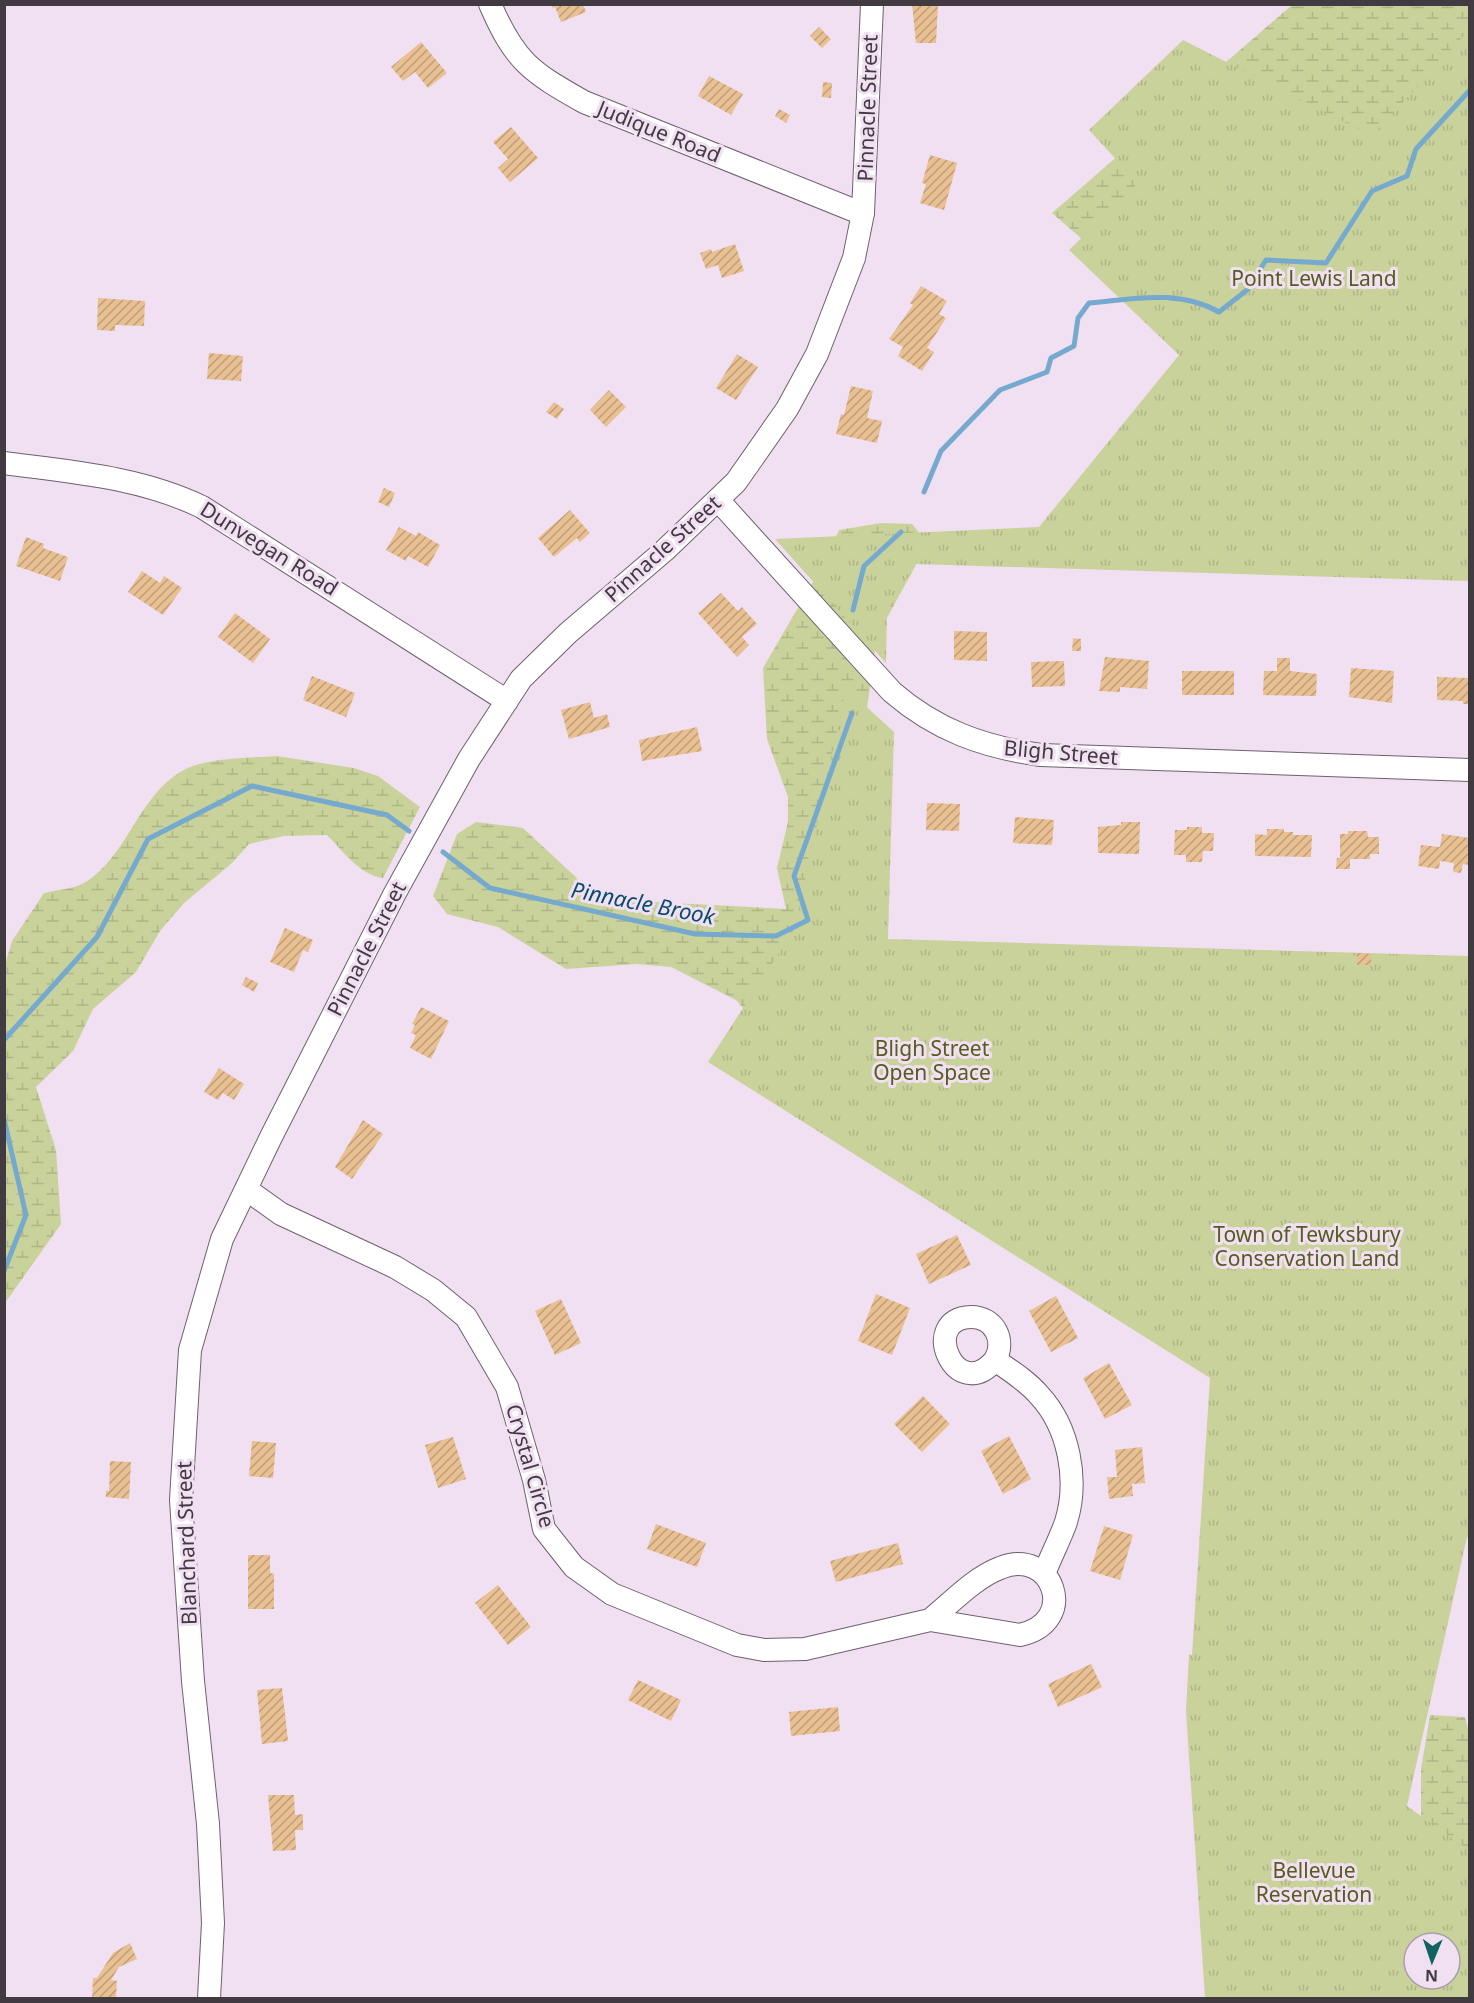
<svg xmlns="http://www.w3.org/2000/svg" width="1474" height="2003" viewBox="0 0 1474 2003" font-family="'Noto Sans',sans-serif">
<style>
.wetland{fill:url(#wetland-marsh);fill-rule:evenodd}
.park{fill:url(#park-tufts);fill-rule:evenodd}
.lines{fill:none;stroke-linecap:round;stroke-linejoin:round}
.stream{stroke:#75a9ce;stroke-width:5}
.building{fill:url(#building-hatch)}
.minor-casing{stroke:#6e606e;stroke-width:24}
.minor{stroke:#fff;stroke-width:22}
.labels{text-anchor:middle;stroke-width:6;stroke-linejoin:round;paint-order:stroke}
.street-label{font-size:21px;fill:#413a41;stroke:#f1e0f1}
.park-label{font-size:21px;fill:#555c1e;stroke:#f1e0f1}
.water-label{font-size:22px;font-style:italic;fill:#084b6f;stroke:#f1e0f1}
</style>
<defs>
<pattern id="wetland-marsh" width="20" height="14" patternUnits="userSpaceOnUse" patternTransform="scale(1.5)"><rect width="20" height="14" fill="#c9d29b"/><path d="M1 5h8M5 5V1M11 12h8M15 12V8" fill="none" stroke="#aeb587"/></pattern>
<pattern id="park-tufts" width="24" height="20" patternUnits="userSpaceOnUse" patternTransform="scale(1.5)"><rect width="24" height="20" fill="#c9d29b"/><path d="M3 7l-1-3M5 7V3M7 7l1-3M15 17l-1-3M17 17v-4M19 17l1-3" fill="none" stroke="#aeb587"/></pattern>
<pattern id="building-hatch" width="6" height="6" patternUnits="userSpaceOnUse" patternTransform="scale(1.5)"><rect width="6" height="6" fill="#e9c092"/><path d="M-1 1l2-2M0 6l6-6M5 7l2-2" fill="none" stroke="#be9d79"/></pattern>
</defs>
<rect width="100%" height="100%" fill="#f1e0f1"/>
<path class="wetland" d="M1292,5H1469V272L1195,337L1052,213Z
M881,523L912,524L928,543L877,636L863,738L767,1035L736,1000L671,967L636,964L566,969L498,927L447,914L433,896L457,834L476,822L523,828L594,894L654,902L786,909L777,868L788,822V797L767,739L763,668L824,563L839,530Z
M277,756L354,768L378,776L420,807L383,878C361,876 342,850 327,835L284,836L249,844L231,864L184,903L160,931L136,972L93,1009L73,1051L36,1087L56,1150L61,1224L5,1303L4,968L12,941L44,893C56,890 73,889 84,883C127,858 137,797 182,771C206,757 250,758 277,756Z
M1430,1715L1465,1717L1470,1737L1469,1998H1398L1421,1892V1769ZM1414,1943H1450V1979H1414Z"/>
<path class="park" d="M1469,30V581L916,564L887,612L886,663L775,539L1039,527L1179,355L1069,250L1138,183L1089,130L1183,40L1372,136Z
M846,688L894,732L888,939L1469,956V1538L1467,1537L1407,1806L1469,1850V1998H1205L1186,1711L1189,1654L1192,1655L1210,1378L708,1062L795,928ZM1414,1943H1450V1979H1414Z"/>
<g class="lines">
<path class="stream" d="M924,492L941,451L1000,390L1047,372L1051,358L1074,346L1078,318L1089,303C1133,299 1179,289 1219,312L1247,290L1266,260L1326,263L1372,191L1407,176L1416,149L1470,90
M853,610L864,566L901,532
M443,852L490,888L695,934L776,936L808,920L794,876L852,713
M4,1040L97,937L148,839L252,786L387,815L409,831
M4,1119L26,1215L4,1271"/>
</g>
<path class="building" d="M551,4H583L586,12L561,22L555,7L553,8Z
M912,4H938L936,43H916Z
M819,27L831,39L822,48L810,36Z
M421,42L447,73L428,88L415,72L403,81L391,67Z
M709,76L743,94L731,115L698,96Z
M823,82L832,83L831,98L822,97Z
M779,109L790,115L786,123L775,116Z
M511,127L538,158L510,182L498,168L508,159L493,142Z
M930,155L957,163L944,210L920,203L926,184L922,183Z
M735,244L744,271L722,278L718,265L706,269L700,253L711,249L712,252Z
M921,286L947,301L939,314L946,318L927,348L934,352L922,371L898,356L903,347L889,339L913,305L910,303Z
M98,298L145,301L144,326L115,325V331L97,330Z
M209,353L243,356L241,381L207,379Z
M737,354L758,367L736,400L716,388Z
M851,386L873,391L867,418L882,421L877,443L836,434L841,414L844,415Z
M609,390L626,407L606,427L590,410Z
M554,402L564,409L557,419L546,412Z
M384,488L395,493L389,507L378,502Z
M570,510L590,533L580,542L577,538L554,557L538,538Z
M399,527L416,536L418,532L440,545L428,567L408,556L406,561L386,550Z
M26,537L44,544L43,548L68,557L60,581L16,566Z
M142,571L160,583L164,576L182,588L163,615L128,592Z
M721,593L738,611L742,607L757,624L742,637L749,645L737,657L698,613Z
M235,613L270,639L253,663L218,637Z
M954,631L987,632V661L954,660Z
M1073,638L1081,639V651H1072Z
M1105,657L1149,661L1147,689L1120,687V692L1099,691Z
M1277,658H1290V671L1317,674L1316,696L1263,695L1264,671H1277Z
M1064,661L1065,686L1032,687L1031,662Z
M1351,668L1394,671L1392,703L1349,697Z
M1182,671H1234V695H1182Z
M312,676L355,693L346,717L303,700Z
M1437,677L1468,678L1470,704H1463V701L1437,700Z
M590,702L594,718L607,714L610,727L569,739L561,710Z
M697,727L702,751L642,761L639,740Z
M927,803L960,804L959,831L926,830Z
M1015,817L1054,820L1052,845L1013,843Z
M1121,822H1140L1139,854L1098,853V827L1121,825Z
M1187,827H1202V833H1214L1213,851H1203L1202,862H1186V855H1174L1175,830H1187Z
M1267,829H1284V832H1293V835H1312L1311,857L1255,856V834L1267,835Z
M1348,831H1367L1368,837H1379V854H1370V859H1350V869H1336L1337,858H1340V834H1348Z
M1442,834L1470,838V865L1463,864L1461,873L1453,872L1454,863L1440,861L1439,869L1418,866L1421,845L1440,847Z
M285,928L313,940L308,952L303,950L294,972L270,962Z
M1357,953L1371,954V965H1357Z
M246,977L258,983L254,992L242,985Z
M421,1007L449,1021L431,1059L410,1048L416,1035L411,1033L415,1025L412,1024Z
M219,1068L244,1084L234,1100L223,1093L218,1100L204,1092Z
M363,1120L383,1134L352,1179L335,1167Z
M957,1235L971,1265L929,1284L916,1254Z
M876,1294L910,1308L892,1355L858,1341Z
M1056,1296L1078,1338L1051,1352L1029,1311Z
M561,1299L581,1343L555,1355L535,1311Z
M1109,1363L1132,1405L1105,1419L1083,1378Z
M923,1396L950,1424L922,1452L894,1424Z
M1009,1436L1031,1479L1003,1494L981,1451Z
M453,1437L466,1479L438,1488L425,1445Z
M252,1441L276,1443L273,1478L249,1476Z
M1142,1447L1145,1483L1132,1484L1133,1496L1109,1499L1107,1477H1117L1115,1450Z
M110,1461L131,1462L129,1499L106,1497V1491H109Z
M656,1524L706,1543L697,1567L647,1549Z
M1104,1526L1133,1535L1120,1580L1090,1571Z
M898,1543L903,1564L836,1582L830,1561Z
M248,1555H270V1573L274,1574V1609H248Z
M498,1585L531,1627L508,1645L475,1603Z
M1091,1664L1102,1687L1058,1707L1048,1684Z
M638,1680L681,1700L671,1721L628,1700Z
M282,1688L288,1741L262,1744L257,1690Z
M838,1707L840,1731L791,1736L789,1712Z
M268,1795H294L295,1815L303,1814V1830H295L296,1850L273,1851Z
M130,1943L137,1959L119,1967L111,1980L117,1981L116,1998H92L93,1978H97L113,1953Z"/>
<g class="lines">
<g class="minor-casing">
<path id="minor" d="M490,4C515,62 531,72 584,102L863,214
M4,463C72,472 140,477 202,507L507,701
M718,500L892,692C936,730 983,747 1041,755L1470,770
M246,1189L281,1214L395,1267L433,1290L466,1317L507,1387L534,1480L544,1529L574,1567L612,1594L737,1645L764,1650L805,1649L930,1620L1020,1635C1080,1622 1053,1546 1000,1568C974,1578 951,1603 930,1620
M995,1360C956,1406 918,1318 971,1317C995,1317 1006,1341 995,1360C1011,1371 1027,1381 1039,1395C1069,1427 1079,1480 1066,1522C1060,1539 1051,1556 1044,1574
M209,1998L213,1923L208,1824L193,1681L181,1500L190,1350L222,1239L271,1137L395,893L469,759L521,679L568,633L664,551L736,482L787,409L817,354L854,258L863,213L872,4"/>
</g>
<use href="#minor" class="minor"/>
</g>
<g class="labels">
<g class="street-label">
<text transform="translate(868 108) rotate(-88)" y="7">Pinnacle Street</text>
<text transform="translate(659 132) rotate(22)" y="7">Judique Road</text>
<text transform="translate(269 549) rotate(32)" y="7">Dunvegan Road</text>
<text transform="translate(663 549) rotate(-42)" y="7">Pinnacle Street</text>
<text transform="translate(1061 753) rotate(5)" y="7">Bligh Street</text>
<text transform="translate(367 949) rotate(-63)" y="7">Pinnacle Street</text>
<text transform="translate(530 1466) rotate(74)" y="7">Crystal Circle</text>
<text transform="translate(187 1543) rotate(-92)" y="7">Blanchard Street</text>
</g>
<g class="park-label">
<text x="1314" y="286">Point Lewis Land</text>
<text x="932" y="1056">Bligh Street<tspan x="932" dy="24">Open Space</tspan></text>
<text x="1307" y="1242">Town of Tewksbury<tspan x="1307" dy="24">Conservation Land</tspan></text>
<text x="1314" y="1878">Bellevue<tspan x="1314" dy="24">Reservation</tspan></text>
</g>
<g class="water-label">
<text transform="translate(643 903) rotate(11)" y="8">Pinnacle Brook</text>
</g>
</g>
<rect width="1474" height="2003" fill="none" stroke="#413a41" stroke-width="12"/>
<g transform="translate(1432 1961) rotate(182)"><circle r="28" fill="#f1e0f1" stroke="#ab9eab" stroke-width="1.5"/>
<path d="M0-4.5L10 22L0 15L-10 22Z" fill="#126262"/>
<text y="-9" font-size="16" font-weight="bold" text-anchor="middle" fill="#413a41">N</text>
</g>
</svg>
